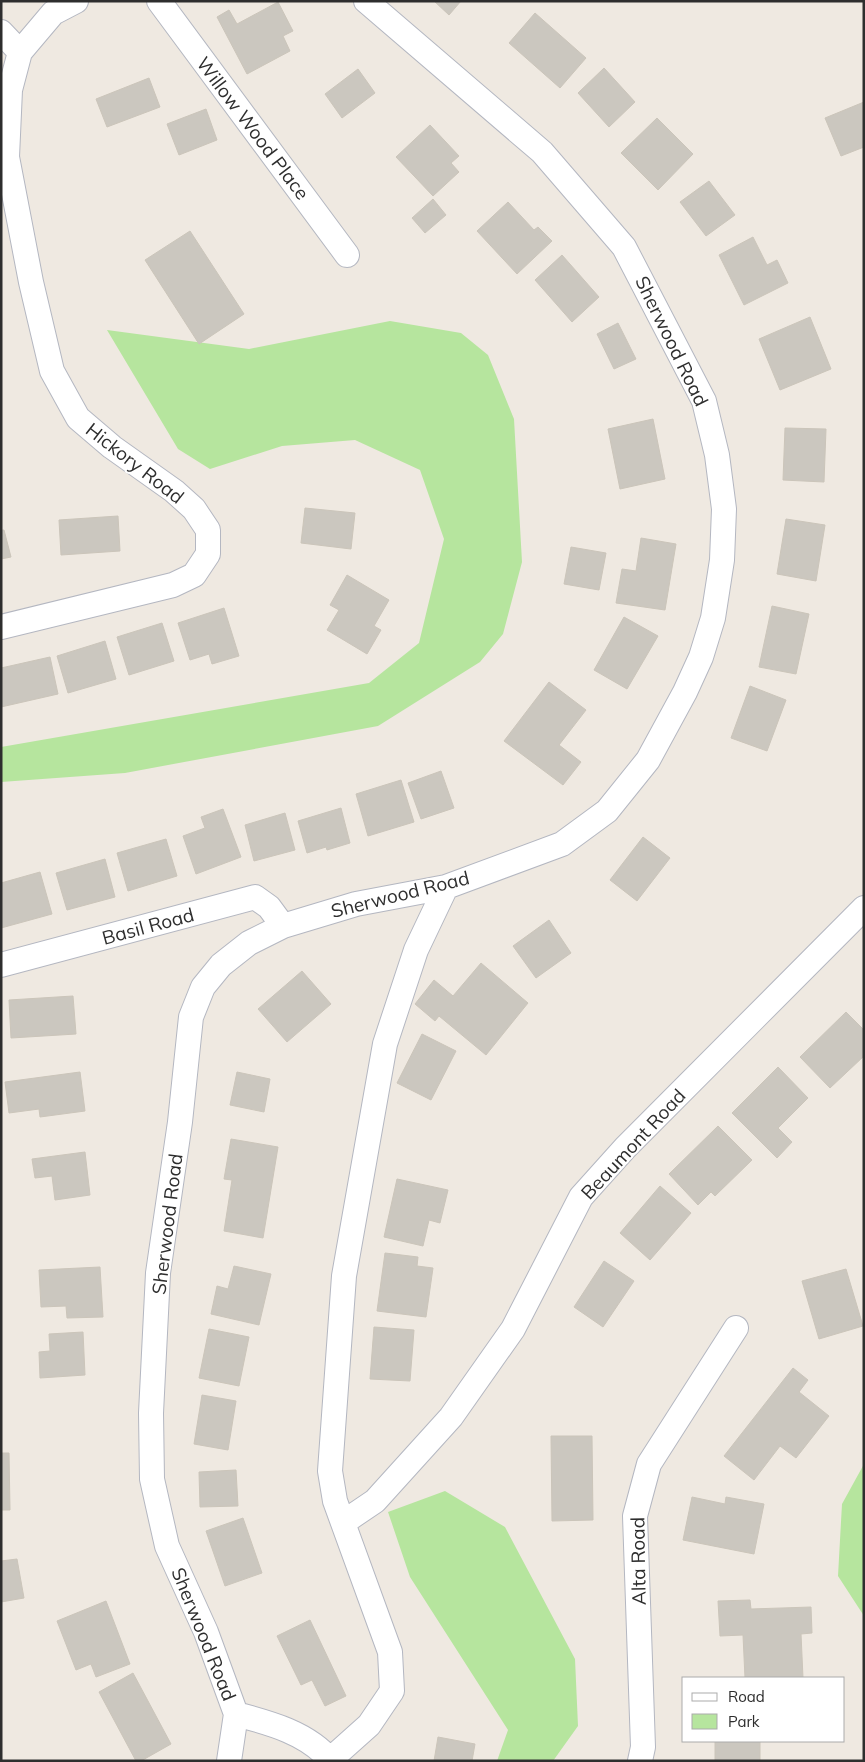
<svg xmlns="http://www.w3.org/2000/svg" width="865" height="1762" viewBox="0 0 865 1762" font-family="Mulish,sans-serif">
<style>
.green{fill:#b6e59e}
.building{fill:#cbc7bf;stroke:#cbc5ba}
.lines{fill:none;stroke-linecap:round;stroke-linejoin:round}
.street-casing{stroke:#b4b7c1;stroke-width:26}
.street{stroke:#fff;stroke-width:24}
.labels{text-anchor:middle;stroke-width:4;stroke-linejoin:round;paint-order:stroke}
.street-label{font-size:19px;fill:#2e2e2e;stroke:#fff}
</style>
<rect width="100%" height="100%" fill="#efe9e1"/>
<path class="green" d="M390,321L461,333L488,355L514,419L522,562L503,634L480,662L378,726L125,773L1,782V747L369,683L419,643L444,539L420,470L355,440L282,446L210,469L178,449L107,330L249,349Z
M864,1464V1616L838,1576L842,1504Z
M445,1491L505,1527L575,1659L578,1726L553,1761H497L508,1730L410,1577L388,1512Z"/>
<path class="building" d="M434,1H461L449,15Z
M278,2L293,31L283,36L290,51L247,74L217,17L229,10L237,24Z
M535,13L586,58L560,88L509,43Z
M604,68L635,102L609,127L578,93Z
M358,69L375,93L342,118L325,94Z
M149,78L160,107L107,127L96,99Z
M864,102V147L841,156L825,118Z
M206,109L217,140L179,155L167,124Z
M657,118L693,154L658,190L621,153Z
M430,125L459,156L451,163L459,172L433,196L396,157Z
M709,181L735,215L706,236L680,202Z
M433,199L446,215L425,233L412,218Z
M508,202L534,230L538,227L552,241L517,274L477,231Z
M190,231L244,314L199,344L145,260Z
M753,237L767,265L777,260L788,283L744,305L719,255Z
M562,255L599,297L572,322L535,280Z
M810,317L831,369L780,390L759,339Z
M618,323L636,359L614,369L597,334Z
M653,419L665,479L620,489L608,429Z
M785,428L826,429L824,482L783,480Z
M305,508L355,513L351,549L301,543Z
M118,516L120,551L61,555L59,520Z
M786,519L825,525L816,581L777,574Z
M1,530H4L11,557L1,559Z
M641,538L676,544L665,610L616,603L622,569L636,571Z
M571,547L606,553L599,590L564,584Z
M347,575L389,600L374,626L381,630L367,654L327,630L339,610L330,605Z
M772,606L809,614L796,674L759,667Z
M224,608L239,656L212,664L209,654L190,660L178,623Z
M624,617L658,636L627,689L594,670Z
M162,623L174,661L129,675L117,637Z
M105,641L116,679L68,693L57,656Z
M50,657L58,694L1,707V668Z
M549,682L586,710L559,745L581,762L563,785L504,741Z
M750,686L786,700L767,751L731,738Z
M441,771L454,808L421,819L408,783Z
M401,780L414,822L368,836L356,794Z
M341,808L350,843L327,850L326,847L307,853L298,821Z
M223,809L241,857L196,874L183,836L205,828L201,817Z
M285,813L295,850L254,861L245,825Z
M643,837L670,858L637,901L610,880Z
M166,839L177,876L128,891L117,853Z
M105,859L115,897L67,910L56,873Z
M40,872L52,914L1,928V883Z
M549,920L571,953L536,978L513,946Z
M481,963L528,1003L486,1055L439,1016L435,1021L415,1004L434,980L453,996Z
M302,971L331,1004L287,1042L258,1009Z
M73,996L76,1034L11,1038L9,1000Z
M846,1012L864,1030V1056L830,1088L800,1057Z
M422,1034L456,1051L431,1100L397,1083Z
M778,1067L808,1098L778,1128L792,1142L777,1158L732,1113Z
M80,1072L85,1111L40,1117L39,1109L9,1113L5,1082Z
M237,1072L270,1079L264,1112L230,1105Z
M718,1126L752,1160L715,1196L711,1192L698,1205L669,1174Z
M231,1139L278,1147L263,1238L224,1231L232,1180L224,1179Z
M85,1152L90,1195L55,1200L52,1176L35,1178L32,1159Z
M397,1179L448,1190L440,1223L429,1220L423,1246L384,1237Z
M660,1186L691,1213L650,1260L620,1233Z
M385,1253L418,1257L417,1266L433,1268L426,1317L377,1311Z
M604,1261L634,1281L603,1327L574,1307Z
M234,1266L271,1274L259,1325L211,1314L217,1286L228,1289Z
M100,1267L103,1317L67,1318L66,1306L41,1307L39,1270Z
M846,1269L863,1326L819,1339L802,1281Z
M374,1327L414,1330L410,1381L370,1379Z
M209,1329L249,1337L239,1386L199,1378Z
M83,1332L85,1375L40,1378L39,1352L50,1351L49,1334Z
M793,1368L808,1380L799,1392L829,1416L796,1458L780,1446L754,1480L724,1456Z
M202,1395L236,1401L228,1450L194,1444Z
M551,1436H592L593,1520L552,1521Z
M1,1453H9L10,1510H1Z
M236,1470L238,1506L200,1507L199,1472Z
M692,1497L725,1504L726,1497L764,1504L754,1554L683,1540Z
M243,1518L262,1573L225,1586L206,1531Z
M17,1559L24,1598L1,1602V1561Z
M750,1600L751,1609L811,1607L812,1633L801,1634L803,1678H745L743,1635L720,1636L718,1601Z
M106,1601L130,1664L96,1677L91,1664L76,1670L57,1621Z
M310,1620L346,1696L325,1706L312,1680L301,1685L277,1636Z
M133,1673L171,1744L141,1761H136L99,1692Z
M438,1737L475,1744L472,1761H434Z
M715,1741H760V1761H715Z"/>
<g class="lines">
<g class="street-casing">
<path id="street" d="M159,1L347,255
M1,32L20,52
M1,627L173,585L194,575L208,554V530L194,509L174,491L112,447L78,418L52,371L31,282L7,157L10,90L20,52L53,13L76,1
M1,965L255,897L269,907L283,926
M344,1522L375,1501L451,1417L513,1329L581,1197L625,1148L864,908
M236,1714C270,1723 308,1733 331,1761
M331,1759L369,1725L392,1691L390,1652L335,1501L330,1471L344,1276L385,1044L416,950L446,887
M229,1761L236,1714L206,1632L167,1546L152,1479L151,1413L158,1273L180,1122L191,1017L203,987L221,965L249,943L283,926L356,904L446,887L562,844L607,811L648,760L685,692L701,657L713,618L722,560L724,509L717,455L704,401L624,247L542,152L366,1
M640,1761L643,1747L635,1516L649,1464L736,1328"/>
</g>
<use href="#street" class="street"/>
</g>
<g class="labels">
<g class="street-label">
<text transform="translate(253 128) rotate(53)" y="7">Willow Wood Place</text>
<text transform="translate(672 341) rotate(64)" y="7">Sherwood Road</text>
<text transform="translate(135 463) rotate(38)" y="7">Hickory Road</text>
<text transform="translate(400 894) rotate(-14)" y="7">Sherwood Road</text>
<text transform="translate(148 926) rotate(-15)" y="7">Basil Road</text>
<text transform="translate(633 1144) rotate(-47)" y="7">Beaumont Road</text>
<text transform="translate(167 1224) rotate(-83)" y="7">Sherwood Road</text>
<text transform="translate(638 1561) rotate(-91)" y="7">Alta Road</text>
<text transform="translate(204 1634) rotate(68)" y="7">Sherwood Road</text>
</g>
</g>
<rect width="865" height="1762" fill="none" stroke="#2e2e2e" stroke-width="5"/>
<rect x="682" y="1677" width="162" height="65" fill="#ffffff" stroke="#ababab"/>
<rect x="692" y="1693" width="25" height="8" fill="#ffffff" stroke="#ababab"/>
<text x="728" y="1702" font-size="15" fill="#2e2e2e">Road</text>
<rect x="692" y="1714" width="25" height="15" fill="#b6e59e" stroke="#ababab"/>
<text x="728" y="1727" font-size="15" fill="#2e2e2e">Park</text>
</svg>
